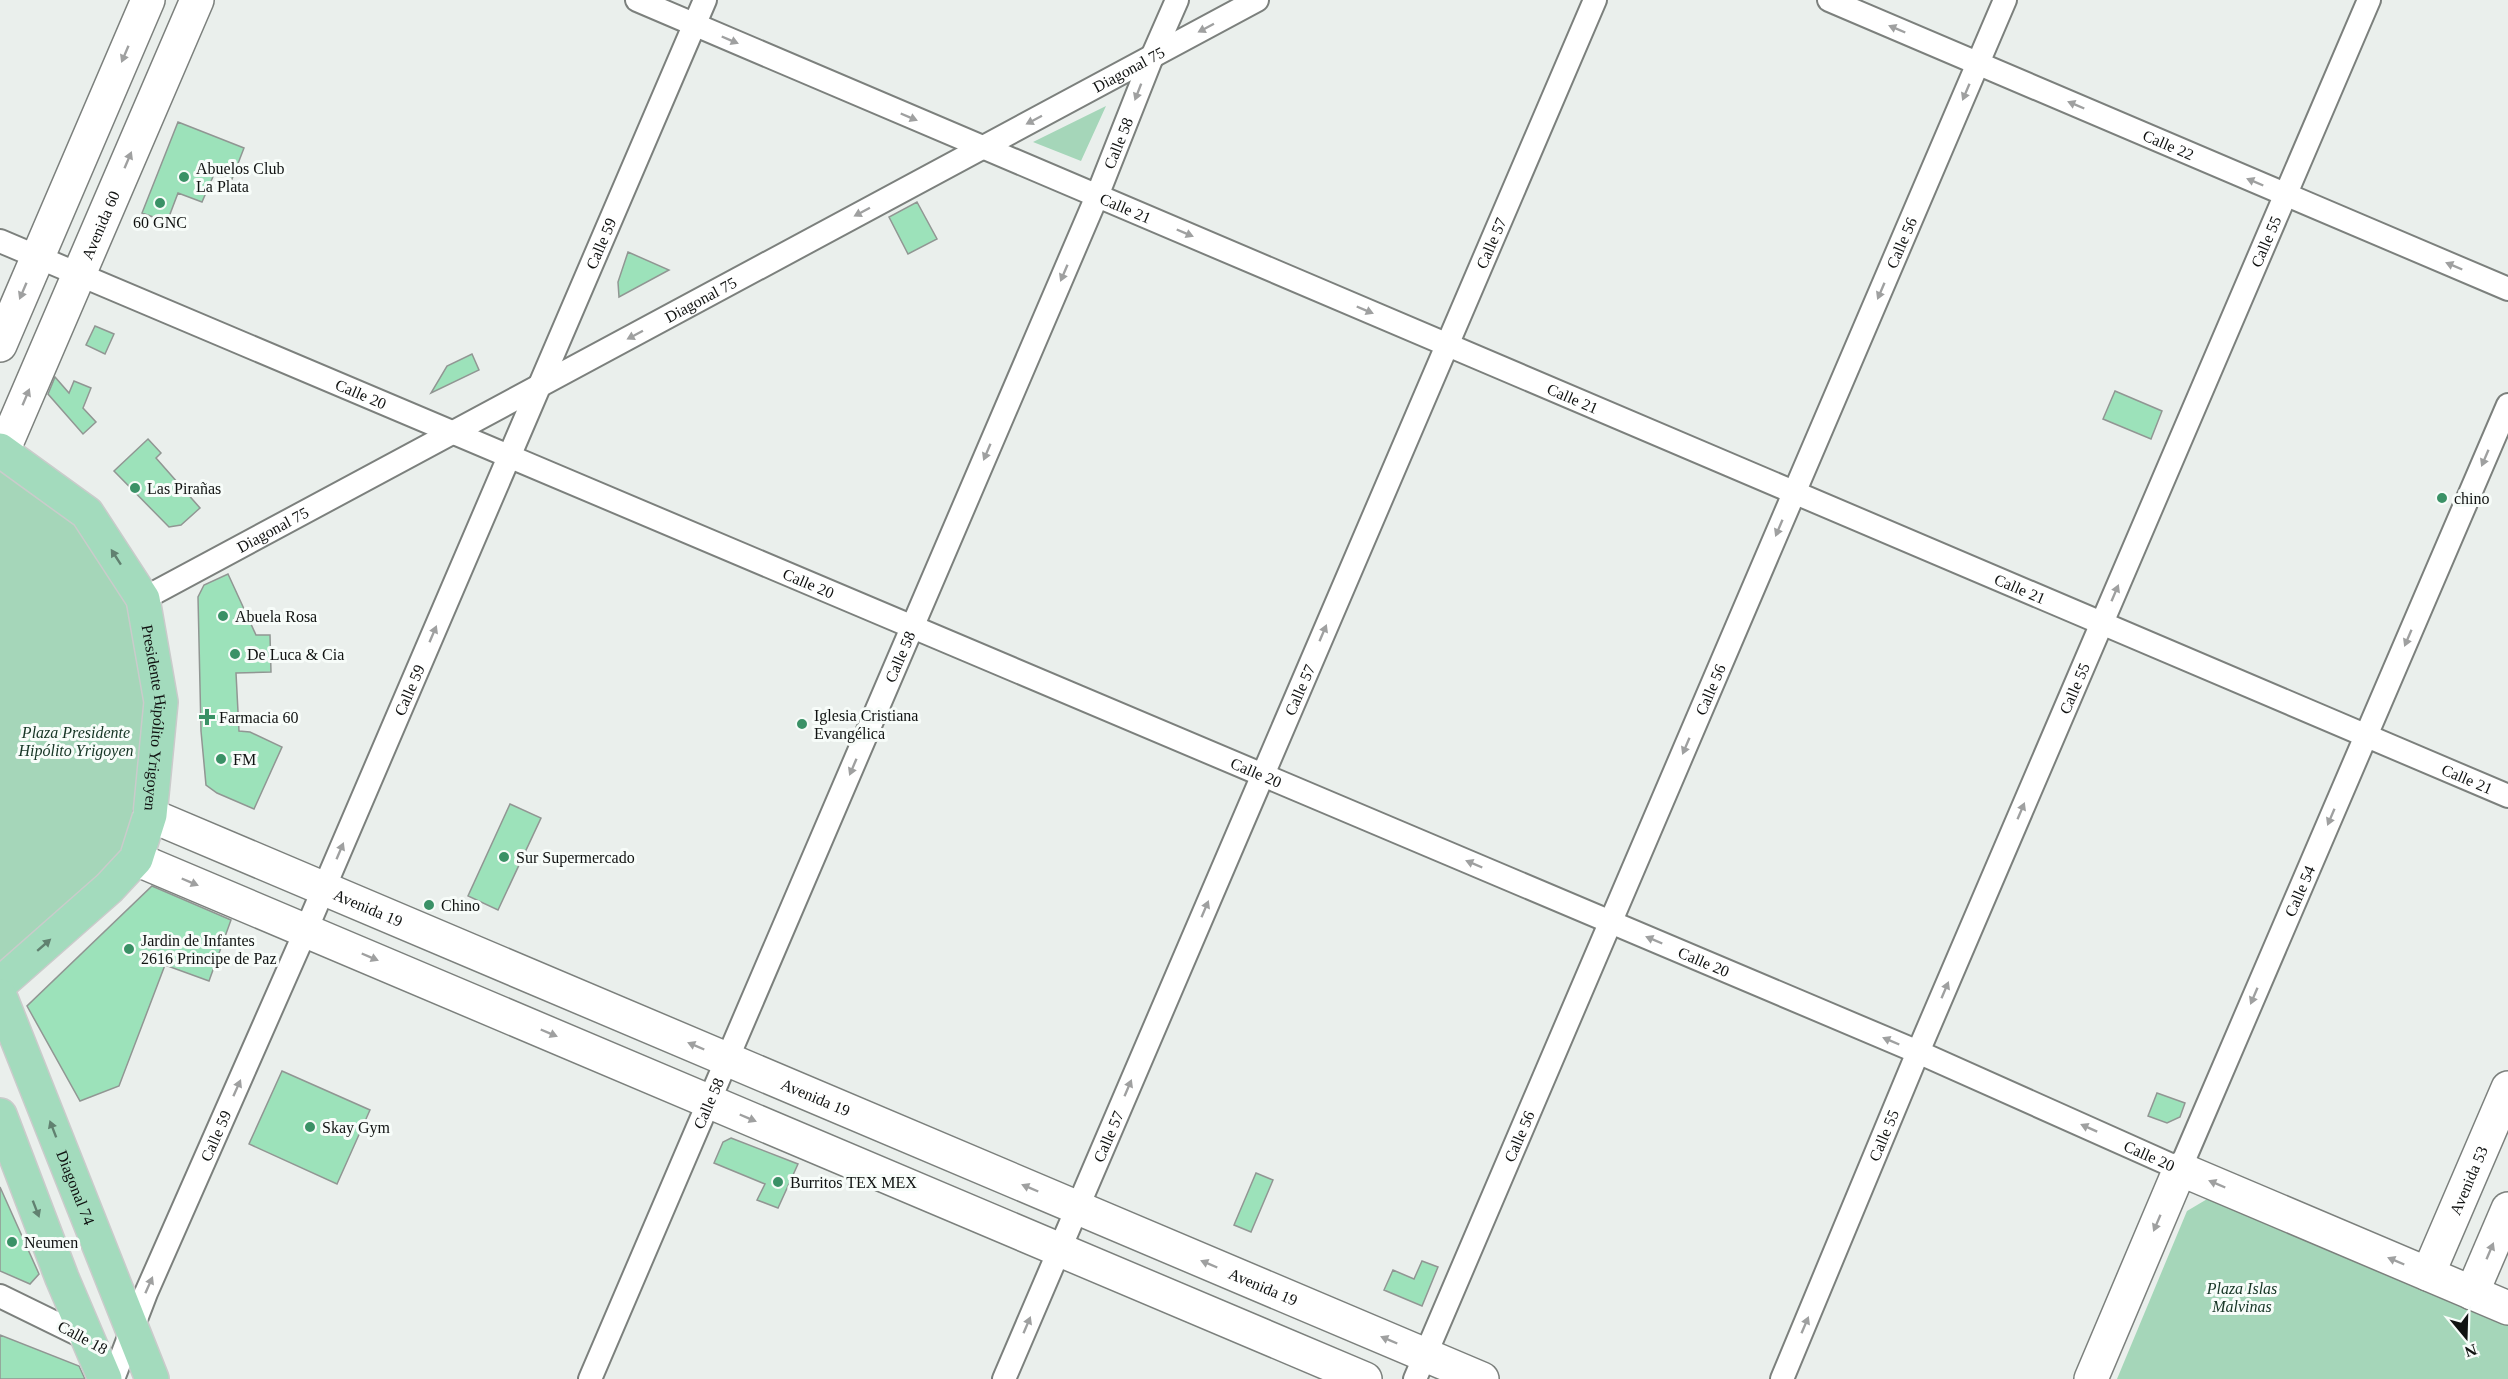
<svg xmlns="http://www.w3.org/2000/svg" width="2508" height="1379" viewBox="0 0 2508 1379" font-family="'Times New Roman',serif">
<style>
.green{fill:#a5d6b9}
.building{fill:#9ce2ba;stroke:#919693;stroke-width:1.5}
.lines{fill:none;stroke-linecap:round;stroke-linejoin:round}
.street-casing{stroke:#7c807d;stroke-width:26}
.secondary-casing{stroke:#7c807d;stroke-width:36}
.primary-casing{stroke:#cacbcb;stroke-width:36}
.street{stroke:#fff;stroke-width:22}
.secondary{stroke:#fff;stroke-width:33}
.primary{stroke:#a3dbbd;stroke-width:33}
.oneway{fill:#9fa0a0}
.oneway2{fill:#618170}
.poi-dot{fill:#3a9166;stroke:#f7fcf9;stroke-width:2}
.labels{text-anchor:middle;stroke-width:6;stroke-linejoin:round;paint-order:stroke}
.street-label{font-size:16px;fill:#101211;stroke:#f7fcf9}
.poi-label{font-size:16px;fill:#101211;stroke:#f7fcf9;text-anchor:start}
.park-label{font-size:16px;font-style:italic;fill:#153424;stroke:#f7fcf9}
</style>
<rect width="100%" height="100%" fill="#eaefec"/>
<path class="green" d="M1106,106L1081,161L1033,142Z
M0,459L17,467L110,557L154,682L151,800L125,855L0,969Z
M2214,1195L2508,1323V1379H2117L2187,1211Z"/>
<path class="building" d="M178,122L244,148L232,179L215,172L202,202L178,193L167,222L142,213Z
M917,202L937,239L908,254L889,217Z
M628,252L669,270L619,297L618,282Z
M95,326L114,334L105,354L86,345Z
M472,354L479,370L431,393L447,366Z
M55,377L69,393L74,381L91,388L83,408L96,422L83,434L48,394Z
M2115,391L2162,411L2151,439L2103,419Z
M148,439L161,453L156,458L200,508L181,525L169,527L114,471Z
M228,574L256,635H270L271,672L236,673L239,731L250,732L282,747L254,809L217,793L206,785L201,731L198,597L204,585Z
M510,804L541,818L498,910L468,896Z
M152,886L231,920L209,981L165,965L119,1086L80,1101L27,1006Z
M282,1071L370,1110L337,1184L249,1144Z
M2157,1093L2185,1103L2180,1117L2167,1123L2148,1116Z
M731,1138L798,1164L778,1208L757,1200L765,1184L714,1163L723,1142Z
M1256,1173L1273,1180L1251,1232L1234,1225Z
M0,1187L39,1274L30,1284L0,1271Z
M1422,1261L1438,1267L1422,1306L1384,1290L1393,1270L1414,1279Z
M0,1335L79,1366L85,1379H0Z"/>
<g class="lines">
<g class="street-casing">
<g id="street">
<path id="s1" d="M637,0L2508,796"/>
<path id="s2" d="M1829,0L2508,289"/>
<path id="s3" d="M0,241L1918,1052L2180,1169L2508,405"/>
<path id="s4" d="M143,599L1257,0"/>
<path d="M0,1296L90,1340"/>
<path id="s5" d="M113,1379L146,1293L306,930L705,0"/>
<path id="s6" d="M590,1379L1097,196L1152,57L1177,0"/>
<path id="s7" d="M1004,1379L1595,0"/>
<path id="s8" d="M1415,1379L2005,0"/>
<path id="s9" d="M1782,1379L1918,1052L2369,0"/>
</g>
</g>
<g class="secondary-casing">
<g id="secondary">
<path d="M0,345L148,0"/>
<path id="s10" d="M3,451L197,0"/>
<path id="s11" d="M150,815L1482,1379"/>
<path d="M136,859L1365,1379"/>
<path id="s12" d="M2428,1274L2508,1088"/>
<path d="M2472,1293L2508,1209"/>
<path d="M2091,1379L2180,1169L2508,1308"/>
</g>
</g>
<g class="primary-casing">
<g id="primary">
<path id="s13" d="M0,450L87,513L143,599L161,702L150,815L136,859L109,888L0,984"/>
<path id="s14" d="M0,996L152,1379"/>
<path d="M0,1115L62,1278L105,1379"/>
</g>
</g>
<use href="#street" class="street"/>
<use href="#secondary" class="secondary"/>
<use href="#primary" class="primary"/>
</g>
<defs><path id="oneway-solid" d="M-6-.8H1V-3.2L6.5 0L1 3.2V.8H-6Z" transform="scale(1.5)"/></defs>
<g class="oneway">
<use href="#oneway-solid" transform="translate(1206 28) rotate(152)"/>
<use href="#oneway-solid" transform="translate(1897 29) rotate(-157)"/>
<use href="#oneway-solid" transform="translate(730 40) rotate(23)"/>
<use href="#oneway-solid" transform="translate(125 54) rotate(113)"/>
<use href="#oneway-solid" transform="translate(1138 92) rotate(111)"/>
<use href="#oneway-solid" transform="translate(1966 92) rotate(113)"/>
<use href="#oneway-solid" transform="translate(2076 105) rotate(-157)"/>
<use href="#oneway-solid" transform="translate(909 117) rotate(23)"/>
<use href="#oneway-solid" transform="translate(1034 120) rotate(152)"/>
<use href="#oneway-solid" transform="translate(128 160) rotate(-67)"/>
<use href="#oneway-solid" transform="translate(2255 182) rotate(-157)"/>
<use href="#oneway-solid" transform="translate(862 212) rotate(152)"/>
<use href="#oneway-solid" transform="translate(1185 233) rotate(23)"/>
<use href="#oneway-solid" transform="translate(2454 266) rotate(-157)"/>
<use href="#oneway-solid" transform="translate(1064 273) rotate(113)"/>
<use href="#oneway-solid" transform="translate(23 291) rotate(113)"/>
<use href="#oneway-solid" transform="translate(1881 291) rotate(113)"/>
<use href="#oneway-solid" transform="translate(1365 310) rotate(23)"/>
<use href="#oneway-solid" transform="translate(635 335) rotate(152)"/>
<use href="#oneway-solid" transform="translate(26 397) rotate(-67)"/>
<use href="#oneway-solid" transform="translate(987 452) rotate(113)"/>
<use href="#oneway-solid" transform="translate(2485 458) rotate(113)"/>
<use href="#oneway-solid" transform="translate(1779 528) rotate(113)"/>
<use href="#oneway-solid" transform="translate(2115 593) rotate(-67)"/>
<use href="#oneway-solid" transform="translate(1323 633) rotate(-67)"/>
<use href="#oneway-solid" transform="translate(433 634) rotate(-67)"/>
<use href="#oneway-solid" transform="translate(2408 638) rotate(113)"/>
<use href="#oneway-solid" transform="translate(1686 746) rotate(113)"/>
<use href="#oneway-solid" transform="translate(853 767) rotate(113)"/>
<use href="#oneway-solid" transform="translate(2021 811) rotate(-67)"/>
<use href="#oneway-solid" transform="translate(2331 817) rotate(113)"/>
<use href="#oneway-solid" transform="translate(340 851) rotate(-67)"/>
<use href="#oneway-solid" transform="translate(1474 864) rotate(-157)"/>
<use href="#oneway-solid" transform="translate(190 882) rotate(23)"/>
<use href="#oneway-solid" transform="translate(1205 909) rotate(-67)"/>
<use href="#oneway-solid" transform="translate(1654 940) rotate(-157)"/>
<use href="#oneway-solid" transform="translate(370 957) rotate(23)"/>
<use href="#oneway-solid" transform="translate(1945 990) rotate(-67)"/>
<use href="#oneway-solid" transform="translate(2254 996) rotate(113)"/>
<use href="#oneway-solid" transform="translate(549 1033) rotate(23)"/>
<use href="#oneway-solid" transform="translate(1891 1041) rotate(-157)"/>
<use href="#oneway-solid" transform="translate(696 1046) rotate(-157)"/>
<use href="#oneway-solid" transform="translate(237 1088) rotate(-66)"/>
<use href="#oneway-solid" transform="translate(1128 1088) rotate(-67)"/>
<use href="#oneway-solid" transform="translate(748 1118) rotate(23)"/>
<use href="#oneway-solid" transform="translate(2089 1128) rotate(-156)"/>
<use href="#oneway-solid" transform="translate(2217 1184) rotate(-157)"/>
<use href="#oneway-solid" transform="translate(1030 1188) rotate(-157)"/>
<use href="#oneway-solid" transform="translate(2157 1223) rotate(113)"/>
<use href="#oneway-solid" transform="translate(2490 1251) rotate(-67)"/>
<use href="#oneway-solid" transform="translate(2396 1261) rotate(-157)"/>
<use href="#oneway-solid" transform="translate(1209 1264) rotate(-157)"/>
<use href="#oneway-solid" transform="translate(149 1285) rotate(-66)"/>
<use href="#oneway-solid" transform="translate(1027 1325) rotate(-67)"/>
<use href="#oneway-solid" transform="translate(1805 1325) rotate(-67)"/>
<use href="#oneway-solid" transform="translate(1389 1340) rotate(-157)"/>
</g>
<g class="oneway2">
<use href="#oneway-solid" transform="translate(116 557) rotate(-123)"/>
<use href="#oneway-solid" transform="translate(44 945) rotate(-41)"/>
<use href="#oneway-solid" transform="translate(53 1129) rotate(-111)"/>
<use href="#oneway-solid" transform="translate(36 1209) rotate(69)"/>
</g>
<g class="poi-dot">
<circle cx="184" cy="177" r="6"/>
<circle cx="160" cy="203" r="6"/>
<circle cx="135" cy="488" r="6"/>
<circle cx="2442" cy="498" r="6"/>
<circle cx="223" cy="616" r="6"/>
<circle cx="235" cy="654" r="6"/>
<path d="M204 708h6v6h6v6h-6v6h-6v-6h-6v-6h6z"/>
<circle cx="802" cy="724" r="6"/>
<circle cx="221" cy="759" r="6"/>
<circle cx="504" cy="857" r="6"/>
<circle cx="429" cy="905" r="6"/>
<circle cx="129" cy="949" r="6"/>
<circle cx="310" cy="1127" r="6"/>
<circle cx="778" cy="1182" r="6"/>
<circle cx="12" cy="1242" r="6"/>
</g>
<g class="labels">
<g class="street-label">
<text dy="6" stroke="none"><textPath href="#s4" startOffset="1119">Diagonal 75</textPath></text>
<text dy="6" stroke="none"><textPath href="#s6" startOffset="1344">Calle 58</textPath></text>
<text dy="6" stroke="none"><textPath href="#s2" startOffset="369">Calle 22</textPath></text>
<text dy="6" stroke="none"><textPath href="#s1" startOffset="531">Calle 21</textPath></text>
<text dy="6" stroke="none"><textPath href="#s10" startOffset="246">Avenida 60</textPath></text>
<text dy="6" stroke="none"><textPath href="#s9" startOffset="1236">Calle 55</textPath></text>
<text dy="6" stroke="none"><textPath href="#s5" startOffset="1236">Calle 59</textPath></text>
<text dy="6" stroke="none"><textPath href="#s7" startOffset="1236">Calle 57</textPath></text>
<text dy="6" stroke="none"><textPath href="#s8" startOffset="1236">Calle 56</textPath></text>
<text dy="6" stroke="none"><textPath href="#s4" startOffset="633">Diagonal 75</textPath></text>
<text dy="6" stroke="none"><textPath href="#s3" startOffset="392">Calle 20</textPath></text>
<text dy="6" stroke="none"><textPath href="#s1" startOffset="1017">Calle 21</textPath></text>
<text dy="6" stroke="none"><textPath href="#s4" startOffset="147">Diagonal 75</textPath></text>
<text dy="6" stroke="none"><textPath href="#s3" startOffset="878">Calle 20</textPath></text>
<text dy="6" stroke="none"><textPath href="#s1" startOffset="1503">Calle 21</textPath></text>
<text dy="6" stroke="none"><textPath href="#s6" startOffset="786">Calle 58</textPath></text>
<text dy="6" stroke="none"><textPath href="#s8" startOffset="750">Calle 56</textPath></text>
<text dy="6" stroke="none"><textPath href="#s9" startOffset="750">Calle 55</textPath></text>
<text dy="6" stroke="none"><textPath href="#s5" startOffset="750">Calle 59</textPath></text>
<text dy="6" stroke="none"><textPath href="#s7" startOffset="750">Calle 57</textPath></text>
<text dy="6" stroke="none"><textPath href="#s13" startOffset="330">Presidente Hipólito Yrigoyen</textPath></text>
<text dy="6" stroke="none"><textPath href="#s3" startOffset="1364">Calle 20</textPath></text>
<text dy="6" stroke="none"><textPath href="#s1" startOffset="1989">Calle 21</textPath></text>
<text dy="6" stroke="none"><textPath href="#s3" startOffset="2672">Calle 54</textPath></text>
<text dy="6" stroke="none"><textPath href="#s11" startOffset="237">Avenida 19</textPath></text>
<text dy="6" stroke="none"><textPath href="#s3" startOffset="1850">Calle 20</textPath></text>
<text dy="6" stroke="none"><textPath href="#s11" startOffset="723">Avenida 19</textPath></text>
<text dy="6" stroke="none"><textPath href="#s6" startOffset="300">Calle 58</textPath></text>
<text dy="6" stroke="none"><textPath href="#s5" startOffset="264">Calle 59</textPath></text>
<text dy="6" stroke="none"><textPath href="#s7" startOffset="264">Calle 57</textPath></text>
<text dy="6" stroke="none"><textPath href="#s8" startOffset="264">Calle 56</textPath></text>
<text dy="6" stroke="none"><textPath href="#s9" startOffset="264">Calle 55</textPath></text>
<text dy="6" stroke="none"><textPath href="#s3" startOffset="2336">Calle 20</textPath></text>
<text dy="6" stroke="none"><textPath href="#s12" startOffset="102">Avenida 53</textPath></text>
<text dy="6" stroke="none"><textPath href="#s14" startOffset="206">Diagonal 74</textPath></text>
<text dy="6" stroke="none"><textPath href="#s11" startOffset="1209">Avenida 19</textPath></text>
<text transform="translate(83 1337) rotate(28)" y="6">Calle 18</text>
</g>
<g class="poi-label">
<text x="196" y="174">Abuelos Club<tspan x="196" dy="18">La Plata</tspan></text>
<text x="160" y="228" text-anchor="middle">60 GNC</text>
<text x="147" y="494">Las Pirañas</text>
<text x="2454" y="504">chino</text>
<text x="235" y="622">Abuela Rosa</text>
<text x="247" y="660">De Luca &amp; Cia</text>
<text x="814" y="721">Iglesia Cristiana<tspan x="814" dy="18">Evangélica</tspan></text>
<text x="219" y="723">Farmacia 60</text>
<text x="233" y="765">FM</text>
<text x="516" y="863">Sur Supermercado</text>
<text x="441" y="911">Chino</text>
<text x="141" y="946">Jardin de Infantes<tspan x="141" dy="18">2616 Principe de Paz</tspan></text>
<text x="322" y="1133">Skay Gym</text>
<text x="790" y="1188">Burritos TEX MEX</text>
<text x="24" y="1248">Neumen</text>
</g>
<g class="park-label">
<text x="76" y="738">Plaza Presidente<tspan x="76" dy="18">Hipólito Yrigoyen</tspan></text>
<text x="2242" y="1294">Plaza Islas<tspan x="2242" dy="18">Malvinas</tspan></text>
</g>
</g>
<g transform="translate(2466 1337) rotate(161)" stroke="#f7fcf9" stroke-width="4.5" paint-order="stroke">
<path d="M0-4.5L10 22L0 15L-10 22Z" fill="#101211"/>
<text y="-9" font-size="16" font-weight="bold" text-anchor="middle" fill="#101211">N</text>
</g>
</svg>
